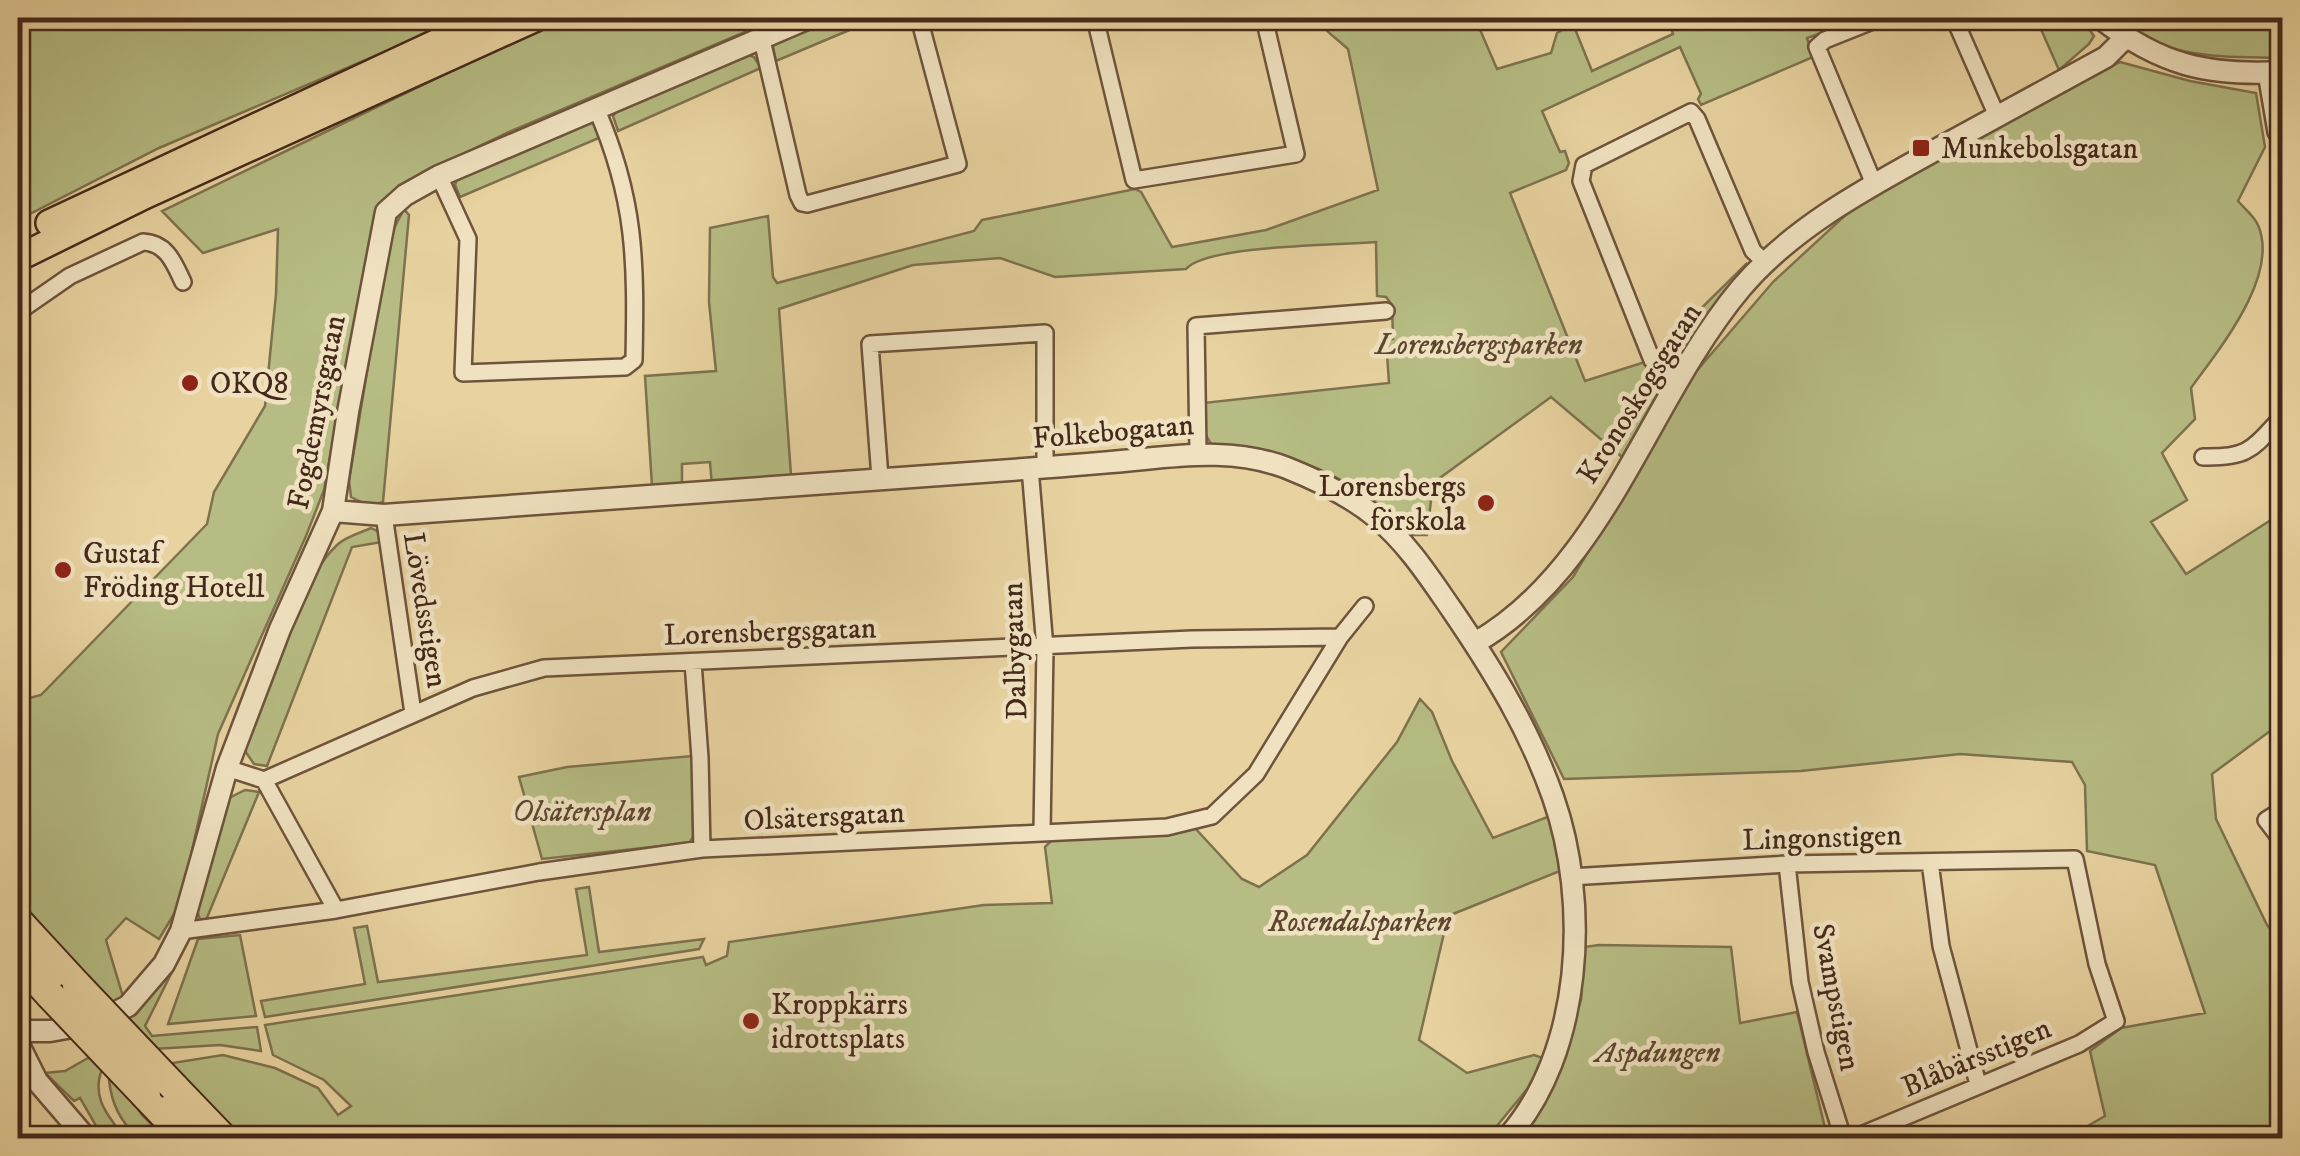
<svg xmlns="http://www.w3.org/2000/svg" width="2300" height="1156" viewBox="0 0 2300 1156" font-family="'IM FELL DW Pica',serif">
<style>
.green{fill:#b6bc83;stroke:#7e724e;stroke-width:2.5}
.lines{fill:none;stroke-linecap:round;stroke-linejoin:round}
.minor-casing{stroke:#6e543c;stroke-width:20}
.tertiary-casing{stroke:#6e543c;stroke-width:25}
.primary-casing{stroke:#45291a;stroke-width:30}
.motorway-casing{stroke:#45291a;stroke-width:32}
.minor{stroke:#f0e2c1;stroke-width:15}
.tertiary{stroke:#f0e2c1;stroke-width:20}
.primary{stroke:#e8d3a0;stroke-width:25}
.motorway{stroke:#e8d3a0;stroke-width:28}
.motorway-bridge-casing{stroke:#45291a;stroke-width:32;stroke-linecap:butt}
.motorway-bridge{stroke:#e8d3a0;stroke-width:28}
.poi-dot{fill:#8f2418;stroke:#f0e2c1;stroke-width:4}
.labels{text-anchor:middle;stroke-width:9;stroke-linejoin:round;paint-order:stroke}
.poi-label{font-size:30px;fill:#45291a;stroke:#f0e2c1;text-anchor:start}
.park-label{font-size:30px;font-style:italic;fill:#5c462f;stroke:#f0e2c1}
.street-label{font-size:30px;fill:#45291a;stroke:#f0e2c1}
</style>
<rect width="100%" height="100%" fill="#e8d3a0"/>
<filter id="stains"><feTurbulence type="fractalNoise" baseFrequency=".002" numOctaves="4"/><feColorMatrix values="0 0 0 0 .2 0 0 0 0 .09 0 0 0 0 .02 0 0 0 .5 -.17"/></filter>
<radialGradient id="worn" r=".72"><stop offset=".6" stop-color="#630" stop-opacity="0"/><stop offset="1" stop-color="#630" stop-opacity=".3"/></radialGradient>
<path class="green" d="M18,18H464L159,148L18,220Z
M561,18H778L509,132L409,180L384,201L373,223L324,490L306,536L218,734L180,904L159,939L126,918L106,940L124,1000L111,1005L18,898V696L22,700L41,695L207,524L214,492L265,406L276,294L278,229L203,253L162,211Z
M835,18H878L776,61L773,47L775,42Z
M1326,18H1475L1497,69L1551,53L1557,33L1573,24L1592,71L1673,34L1668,18H1863L1807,38L1813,57L1701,105L1698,99L1701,94L1680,47L1542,111L1560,152L1565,151L1569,163L1566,170L1510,193L1585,381L1645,362L1662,386L1622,457L1551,397L1433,483L1427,535H1411C1349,474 1298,453 1211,444L1204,432L1203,403L1389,383L1386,340L1393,339L1392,305L1386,297L1377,296L1376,242C1339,245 1206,245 1186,269L1055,277L1000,258L913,265L779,309L791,475L712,486L710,462L682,464V488L652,486L645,376L716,371L709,302L710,228L768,216L773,277L777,283L974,231L982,220L1135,189L1141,192L1172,247L1266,230L1378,190L1348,49L1327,31Z
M2036,18H2081L2094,36L2089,44L2059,70Z
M2119,18H2282V58C2226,56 2162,61 2119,18Z
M745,54L754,57L761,68L618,131L613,116L617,111Z
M2120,62L2190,81L2256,93L2265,147L2238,201C2244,208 2255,217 2258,225C2280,276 2219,349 2191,388L2195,419L2162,453L2187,500L2151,522L2186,574L2282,513V645L2274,656L2281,723L2212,774L2216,819L2267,925L2282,942V1138H2067L2105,1116L2090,1051L2121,1028L2205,1013L2155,865L2087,851L2085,785L2072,762L1960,754L1801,771L1564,779L1501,652L1573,577L1694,374L1773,282L1852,209L2066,87Z
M590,122L596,125L601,137L460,197L455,185L457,179Z
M404,209L409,215L383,502L369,506L351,497L349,481L389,238Z
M1746,264L1748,270L1687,353L1675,359L1667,358L1662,347Z
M371,528L381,533L382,542L352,547L267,766L254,764L243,748C263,693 296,584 337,545C345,537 360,533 371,528Z
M1420,699L1432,712L1452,761L1493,838L1550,816L1560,871L1448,916L1419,1040L1467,1073L1534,1055L1543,1058L1533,1082L1487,1138H242L166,1064L223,1055L275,1068L318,1088L338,1115L351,1106L324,1080L273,1055L265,1025L703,957L706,965L727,956L729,942L984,905L1052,903L1045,847L1051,841L1194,827L1242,879L1259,887L1307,855L1397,742Z
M692,756L693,837L689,843L542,859L519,777L567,767Z
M245,790L259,792L206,920L200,919L197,911L225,800Z
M589,887L599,952L704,939L699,949L265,1017L261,1001L365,984L354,928L367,926L378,982L587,955L576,889Z
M240,935L256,1016L168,1024L198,939Z
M1599,945L1731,947L1740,1023L1797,1012L1826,1132L1814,1138H1518L1549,1096L1581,1000L1584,947Z
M178,960L145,1026L152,1036L257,1027L261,1051L220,1045L153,1049L125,1017Z
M95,1054L104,1065C89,1095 107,1115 125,1138H103L80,1098L74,1101L45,1073L65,1071Z
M115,1076L142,1115L165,1138H137C120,1119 112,1106 109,1080Z"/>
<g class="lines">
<g class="minor-casing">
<path id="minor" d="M1095,18L1134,180L1296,154L1264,18
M1954,18L1997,116
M762,40L798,195L802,203L807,204L958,164L919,18
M2266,73L2276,132L2282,141
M439,176L468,239L463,373L625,367L634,360C636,262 636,199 596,108
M1874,184L1817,47L1825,40L1880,18
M18,312L70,276L143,242C167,243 174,263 183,282
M1677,385L1652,360L1581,181L1584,165L1691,112L1697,119L1753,251L1766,263
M1198,452L1196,326L1386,311
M2203,457C2249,458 2252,449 2282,417
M1030,468L1045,648L1042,832
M880,478L870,344L1045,333V467
M384,515L413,713
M693,662L700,758L702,849
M227,768L264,780L473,688L544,668L1192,639L1340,637
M264,780L336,910
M2282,810L2266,820L2282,841
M1930,862L1941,946L1978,1084
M1787,864L1800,982L1816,1052L1843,1138
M1570,877L1787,864L2075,859L2097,964L2116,1021L2079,1044L1854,1138
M181,931L336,910L539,872L702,849L1167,827L1212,816L1256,774L1340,637L1365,606"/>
</g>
<g class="tertiary-casing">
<path id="tertiary" d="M2100,18C2160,65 2207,76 2282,72
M333,511L384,515C598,499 811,483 1024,469C1064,466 1104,463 1144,459C1192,454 1240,450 1287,468C1317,480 1352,497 1377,518C1408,544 1429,577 1452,610C1493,670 1529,729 1553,797C1590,902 1583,1053 1507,1138
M1475,643C1606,568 1648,399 1741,288C1792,228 1865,189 1932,152C1990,120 2048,89 2106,57L2125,38
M30,1031H50L95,1023L128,1006L164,964L181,931L227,768L280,629L333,511L348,412L386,212L405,195L439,176L809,18
M21,1049L37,1081L86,1138"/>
</g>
<g class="primary-casing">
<path id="primary" d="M49,223L489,18
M18,258L146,195L536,18"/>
</g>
<g class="motorway-casing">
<path id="motorway" d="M18,921L77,985
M18,960L50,995
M174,1087L223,1138
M146,1096L186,1138"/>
</g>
<use href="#minor" class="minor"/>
<use href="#tertiary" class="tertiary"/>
<use href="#primary" class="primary"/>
<use href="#motorway" class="motorway"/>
<g class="motorway-bridge-casing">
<path id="motorway-bridge" d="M77,985L174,1087
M50,995L146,1096"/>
</g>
<use href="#motorway-bridge" class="motorway-bridge"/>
</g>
<g class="poi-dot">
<rect x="1911" y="138" width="20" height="20" rx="5"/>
<circle cx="190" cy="383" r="10"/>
<circle cx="1486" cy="503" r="10"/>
<circle cx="63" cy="570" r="10"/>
<circle cx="751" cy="1021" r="10"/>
</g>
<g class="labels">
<g class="poi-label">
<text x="1941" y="158">Munkebolsgatan</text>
<text x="210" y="393">OKQ8</text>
<text x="1466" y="496" text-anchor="end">Lorensbergs<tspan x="1466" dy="34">förskola</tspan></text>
<text x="83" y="563">Gustaf<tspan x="83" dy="34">Fröding Hotell</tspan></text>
<text x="771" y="1014">Kroppkärrs<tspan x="771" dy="34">idrottsplats</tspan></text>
</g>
<g class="park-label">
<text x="1479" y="354">Lorensbergsparken</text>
<text x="582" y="821">Olsätersplan</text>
<text x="1360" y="931">Rosendalsparken</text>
<text x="1658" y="1062">Aspdungen</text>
</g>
<g class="street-label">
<text transform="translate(1639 393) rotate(-58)" y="10">Kronoskogsgatan</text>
<text transform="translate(316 412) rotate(-79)" y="10">Fogdemyrsgatan</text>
<text transform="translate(1113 431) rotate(-5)" y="10">Folkebogatan</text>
<text transform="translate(426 610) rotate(81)" y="10">Lövedsstigen</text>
<text transform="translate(770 631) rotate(-2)" y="10">Lorensbergsgatan</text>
<text transform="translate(1014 651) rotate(-92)" y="10">Dalbygatan</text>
<text transform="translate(824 816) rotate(-3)" y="10">Olsätersgatan</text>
<text transform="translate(1822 837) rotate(-2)" y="10">Lingonstigen</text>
<text transform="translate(1837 997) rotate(79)" y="10">Svampstigen</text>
<text transform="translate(1976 1057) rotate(-23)" y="10">Blåbärsstigen</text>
</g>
</g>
<rect width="2300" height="1156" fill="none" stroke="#e8d3a0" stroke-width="60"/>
<rect x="20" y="20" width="2260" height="1116" fill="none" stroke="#45291a" stroke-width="5"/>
<rect x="30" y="30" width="2240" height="1096" fill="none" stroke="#45291a" stroke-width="2.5"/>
<rect width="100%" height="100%" filter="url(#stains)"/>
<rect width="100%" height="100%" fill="url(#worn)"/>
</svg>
